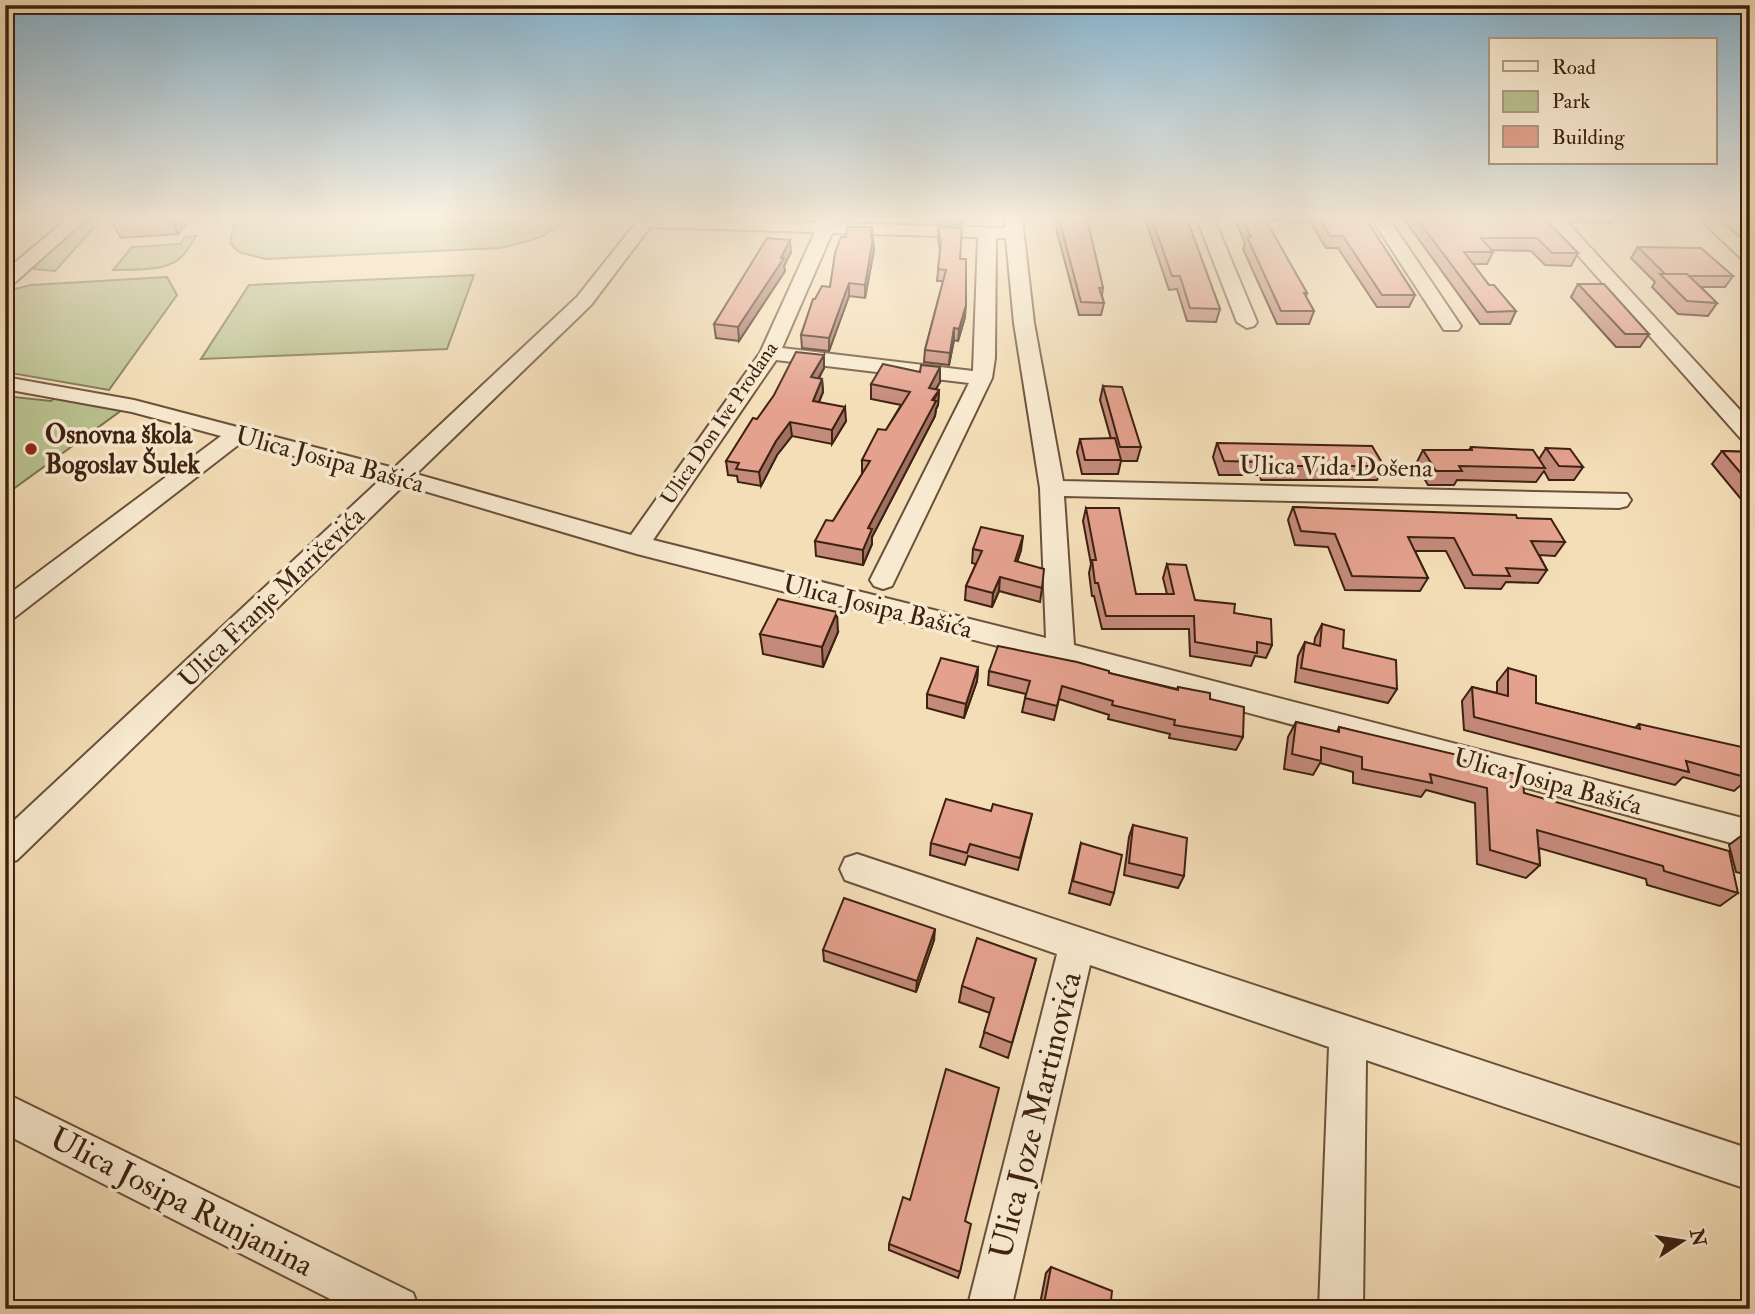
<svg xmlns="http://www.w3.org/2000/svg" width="1755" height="1314" viewBox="0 0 1755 1314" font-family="'IM FELL Double Pica',serif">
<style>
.green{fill:#b9c290;stroke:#7b7250;stroke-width:2}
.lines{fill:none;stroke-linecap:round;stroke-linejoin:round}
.minor-casing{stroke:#6b503a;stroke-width:4}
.minor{fill:#f8ead0;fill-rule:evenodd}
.wall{fill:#c48a7a;stroke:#3d2111;stroke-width:2}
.shaded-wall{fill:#a07163;stroke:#3d2111;stroke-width:2}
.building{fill:#e4a18e;stroke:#3d2111;stroke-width:2}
.poi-dot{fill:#8f2418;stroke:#f8ead0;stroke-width:2.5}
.labels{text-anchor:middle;stroke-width:7;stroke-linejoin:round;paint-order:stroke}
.far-street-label{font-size:21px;fill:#3d2111;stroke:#f8ead0}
.poi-label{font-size:26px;font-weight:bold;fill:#3d2111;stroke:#f8ead0;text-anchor:start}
.street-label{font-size:26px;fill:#3d2111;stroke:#f8ead0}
.near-street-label{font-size:32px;fill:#3d2111;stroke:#f8ead0}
</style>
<rect width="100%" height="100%" fill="#f4deb7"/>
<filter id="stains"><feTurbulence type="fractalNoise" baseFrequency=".00286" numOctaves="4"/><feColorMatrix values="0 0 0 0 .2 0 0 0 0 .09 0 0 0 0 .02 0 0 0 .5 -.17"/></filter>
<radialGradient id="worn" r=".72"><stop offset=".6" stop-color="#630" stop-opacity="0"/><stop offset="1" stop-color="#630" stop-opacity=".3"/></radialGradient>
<path class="green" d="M84,219H110L98,223L55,271L34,269V264Z
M239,219H563C551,239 520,243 500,248L265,259L239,252L230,243L233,228Z
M196,236C191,244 186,254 179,259C163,272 133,269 113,270L132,247L180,244L185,237Z
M474,275L447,349L201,359L249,285Z
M167,277L177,295L109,390L5,372L7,291L31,285Z
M58,395L126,407L5,495V396L51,401Z"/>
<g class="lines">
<g class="minor-casing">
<path id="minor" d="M67,219H86L12,285L5,286V271Z
M639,219L817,222V219H834V223L1005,228V219H1022L1034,323L1063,481L1627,494L1631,500L1627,506L1619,508L1064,496L1074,645L1750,820V848L1060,662L637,554L404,485L17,860L5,864V829L381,479L242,442L14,618L5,621V597L221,436L132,412L5,389V377L134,400L394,468L577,297ZM650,227L815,232L760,353L631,535L416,474L591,305ZM832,233L978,237L973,371L782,348ZM996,238H1006L1014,323L1040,488L1046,638L653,540L776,360L969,383L870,580L874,586L883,589L892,586L992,378L995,358Z
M1197,219H1214L1257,322L1254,326L1247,328L1237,322Z
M1372,219H1389L1461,326L1458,330H1444Z
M1546,219H1564L1750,421V442L1742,440Z
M1700,219H1718L1750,247V262L1744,261Z
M857,854L1750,1149V1190L1366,1060L1363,1309H1319L1329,1047L1090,965L1011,1309H967L1057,954L845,880L840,869L845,858Z
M5,1093L413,1293L419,1309H350L5,1134Z"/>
</g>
<use href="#minor" class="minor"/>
</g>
<path class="wall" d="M110,219H190L178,234L121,238Z
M935,219H963V224L935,223Z
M1056,219H1087L1103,288L1102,295L1104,303L1101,315H1079L1057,232Z
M1145,219H1187L1220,309L1216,322L1187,321L1177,289L1169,290Z
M1235,219H1366L1415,295L1409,307H1377L1338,248H1326L1310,222L1266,221L1307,293L1306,297L1314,311L1309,324H1277L1243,249L1245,243Z
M1404,219H1545L1578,253L1571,266L1545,265L1531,251L1491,250L1493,252L1487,264H1473L1489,285L1516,311L1510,324H1480Z
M1568,219H1614L1612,223L1570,221Z
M872,227L874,250L865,298L849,296L829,351L802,348L801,335L815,299L830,287L846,237Z
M938,227L960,259L965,317L958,341L954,340L949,365L924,362L925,350L943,281H937L940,251L938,239Z
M1638,247L1733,276L1725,287H1701L1717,303L1708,316L1678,314L1652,287L1655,282L1631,258Z
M791,252L784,266L785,271L739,341L716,338L714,324Z
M1578,284L1649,334L1640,347H1616L1571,297Z
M824,355V368L819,378L822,379L823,392L819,402L846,421L832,444L792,436L777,455L761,486L738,482L737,476L728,475L726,461Z
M940,382L936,389L939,390L938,405L936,409L935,416L872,537V544L863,565L816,556L815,541L833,521L862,474V460L886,430L901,405L871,399V384Z
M1103,386L1141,447L1137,461H1121L1118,474H1082L1077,452L1080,439H1111L1100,400Z
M1217,443L1384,466L1377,480H1261L1260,475H1219L1213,457Z
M1471,447L1539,459L1546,448L1583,467L1574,480H1549L1544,471L1536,482L1457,480L1454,485H1428L1416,464L1423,450H1469Z
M1722,451L1750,452V510L1712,464Z
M1293,507L1517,518L1565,542L1555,556L1539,555L1547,570L1538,583L1506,582L1501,589L1465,588L1446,551H1415L1428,578L1420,591L1345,590L1328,547L1295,545L1288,520Z
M1086,508L1136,594H1167L1163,578L1167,564L1195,600L1234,613L1272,645L1266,658L1255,656L1251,666L1190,656L1189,629H1102L1094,596H1092L1089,573L1091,564L1083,521Z
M973,549L1021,550L1017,562L1042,588L1040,602L999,591L992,607L965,600L966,586L976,564L972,563Z
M1322,624L1343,648L1397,689L1388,703L1295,682L1298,656L1305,642L1314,645L1315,638Z
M838,632L823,667L763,654L760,634Z
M978,667L977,681L964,718L927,708V694Z
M1508,668L1536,703L1635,728L1639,724L1749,778L1734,791L1683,777L1675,785L1464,730L1462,701L1472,687L1497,693V682Z
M989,671L1109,673L1177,689L1178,687L1210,699L1243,737L1236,750L1169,738L1170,734L1108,719L1109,715L1059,699L1054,720L1022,712L1026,694L988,685Z
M1296,722L1337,732L1339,727L1463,760L1524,793L1738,893L1720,906L1647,885L1646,879L1539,848L1540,865L1526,878L1477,864L1475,803L1426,790L1421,797L1353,783V772L1320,763L1313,775L1284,769L1288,737Z
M991,811L1032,814L1018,870L968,856L965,865L930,855L931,843Z
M1133,825L1184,876L1178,888L1124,875L1129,837Z
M1745,833L1750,834V876L1736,872L1729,845Z
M1081,843L1114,893L1110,905L1069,893Z
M934,940L916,992L824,961L823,950Z
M1036,959L1008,1058L980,1047L990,1013L959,1002L962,986Z
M965,1221L960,1272L958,1278L889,1250V1244Z
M1051,1267L1110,1309H1039L1046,1273Z"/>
<path class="shaded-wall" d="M170,219H190L178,234Z
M873,238L874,250L865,298V285Z
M790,240L791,252L784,266L785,271L739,341L738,327Z
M849,283V296L829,351V338Z
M966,305L965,317L958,341L959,329Z
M954,328V340L949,365L950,353Z
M824,355V368L811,391V377Z
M940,367V382L928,403L929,388Z
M822,379L823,392L814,414L813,401Z
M939,390L938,405L936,409L935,416L872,537V544L863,565V550L868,528Z
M845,407L846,421L832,444V430Z
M790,422L792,436L777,455L761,486L759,472L776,441Z
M1023,536L1021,550L1013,575L1015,561Z
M1000,577L999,591L992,607L993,593Z
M837,612L838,632L823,667L822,647Z
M978,667L977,681L964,718L966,704Z
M935,929L934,940L916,992L917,981Z"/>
<path class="building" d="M1087,219L1103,288H1099L1104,303L1081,302L1059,219Z
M1152,219H1187L1220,309L1190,308L1180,276H1172Z
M1243,219H1265L1307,293H1304L1314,311H1281L1247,237H1251Z
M1320,219H1366L1415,295H1382L1343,236H1330Z
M1417,219H1545L1578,253H1552L1537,238H1481L1493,252H1464L1489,285H1494L1516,311L1487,312Z
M847,227H872L871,238H873L865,285L849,283L829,338L801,335L813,299H815L822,286L830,287L835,253L841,237H846Z
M938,227L962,228L960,259H966V305L959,329L954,328L950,353L925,350L946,270L938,269L941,242Z
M767,238L790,240L781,258H784L738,327L714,324Z
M1638,247L1701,248L1733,276H1689L1687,274H1665Z
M1660,274H1687L1717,303L1687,301Z
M1578,284H1604L1649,334H1625Z
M796,352L824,355L811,377L822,379L813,401L845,407L832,430L790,422L776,441L759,472L736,469L739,463L726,461L753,418L757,419L774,395Z
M883,364L920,372L921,365L940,367L929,388L939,390L932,400L936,401L868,528L872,529L863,550L815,541L826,520L833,521L870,461L862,460L878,429L886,430L910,392L871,384Z
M1103,386L1122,387L1141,447H1120Z
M1115,438L1121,460H1085L1080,439Z
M1217,443L1372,446L1384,466H1267L1265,462L1224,461Z
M1471,447L1533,450L1545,468L1459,466L1462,471H1436L1423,450H1472Z
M1546,448L1570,449L1583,467L1559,466Z
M1722,451L1750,452V484Z
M1293,507L1516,515L1517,518L1551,519L1565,542L1531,541L1547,570L1506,568L1510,576L1473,575L1454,538L1408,537L1428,578L1352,576L1335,534L1301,531Z
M1086,508H1119L1136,594H1174L1167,564L1186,565L1195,600L1235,604L1234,613L1271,619L1272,645L1257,642V653L1195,642L1194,616H1106L1098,583H1095L1092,560H1096Z
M981,527L1023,536L1015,561L1044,569L1042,588L1000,577L993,593L966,586L982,551L973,549Z
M778,599L837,612L822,647L760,634Z
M1322,624L1344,630L1343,648L1396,660L1397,689L1301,668L1305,642L1320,646Z
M998,646L1077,662L1109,671V673L1178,690V687L1210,693V699L1244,707L1243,737L1174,725L1175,720L1112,705L1113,701L1062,686L1057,706L1025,698L1030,681L989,671Z
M941,658L978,667L966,704L927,694Z
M1508,668L1536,676V703L1640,729L1639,724L1742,747L1749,778L1686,761L1689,772L1474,717L1472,687L1508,696Z
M1296,722L1339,732V727L1462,756L1463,760L1523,776L1524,793L1729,851L1738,893L1664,871L1663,866L1537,830L1540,865L1490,850L1487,788L1430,774L1432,783L1362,769V757L1321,747V761L1292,754Z
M946,799L991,811L993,804L1032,814L1020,858L970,844L967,853L931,843Z
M1133,825L1187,838L1184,876L1129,863Z
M1745,833L1750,834V850Z
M1081,843L1122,855L1114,893L1073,881Z
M844,898L935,929L917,981L823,950Z
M977,938L1036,959L1012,1043L984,1032L994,998L962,986Z
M946,1069L999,1088L965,1221L971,1224L960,1272L889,1244L903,1197L910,1200Z
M1051,1267L1112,1291L1110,1309H1043Z"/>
<linearGradient id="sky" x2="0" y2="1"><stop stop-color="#89b7d3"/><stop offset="0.54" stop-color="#faf0df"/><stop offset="1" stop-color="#faf0df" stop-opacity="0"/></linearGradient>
<rect width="1755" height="403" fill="url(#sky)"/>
<circle class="poi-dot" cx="31" cy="449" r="7"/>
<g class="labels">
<g class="far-street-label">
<text transform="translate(719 423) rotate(-56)" y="7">Ulica Don Ive Prodana</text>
</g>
<g class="poi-label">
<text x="45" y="443">Osnovna škola<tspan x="45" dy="30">Bogoslav Šulek</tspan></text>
</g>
<g class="street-label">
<text transform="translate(330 459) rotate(15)" y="9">Ulica Josipa Bašića</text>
<text transform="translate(1336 466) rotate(1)" y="9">Ulica Vida Došena</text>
<text transform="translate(271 597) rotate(-44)" y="9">Ulica Franje Maričevića</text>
<text transform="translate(878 606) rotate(14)" y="9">Ulica Josipa Bašića</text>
<text transform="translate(1548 781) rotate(15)" y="9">Ulica Josipa Bašića</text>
</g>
<g class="near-street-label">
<text transform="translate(1035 1115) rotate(-76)" y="11">Ulica Joze Martinovića</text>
<text transform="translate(182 1201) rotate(27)" y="11">Ulica Josipa Runjanina</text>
</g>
</g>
<rect width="1755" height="1314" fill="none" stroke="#f4deb7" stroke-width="28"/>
<rect x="7" y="7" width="1741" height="1300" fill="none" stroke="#3d2111" stroke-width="3.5"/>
<rect x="14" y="14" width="1727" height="1286" fill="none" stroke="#3d2111" stroke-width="2"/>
<rect x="1489" y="38" width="228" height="126" fill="#f8ead0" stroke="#ad9a84" stroke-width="2"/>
<rect x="1503" y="61" width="35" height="10" fill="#f8ead0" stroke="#ad9a84" stroke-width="2"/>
<text x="1552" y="74" font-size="21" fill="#3d2111">Road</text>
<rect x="1503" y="91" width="35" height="21" fill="#b9c290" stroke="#ad9a84" stroke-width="2"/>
<text x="1552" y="108" font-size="21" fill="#3d2111">Park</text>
<rect x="1503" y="126" width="35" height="21" fill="#e4a18e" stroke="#ad9a84" stroke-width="2"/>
<text x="1552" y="144" font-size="21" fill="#3d2111">Building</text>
<g transform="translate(1682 1241) rotate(78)" stroke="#f8ead0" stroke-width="5" paint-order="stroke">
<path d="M0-5L12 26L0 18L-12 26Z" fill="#3d2111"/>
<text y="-10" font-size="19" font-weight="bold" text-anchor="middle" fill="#3d2111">N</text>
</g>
<rect width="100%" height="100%" filter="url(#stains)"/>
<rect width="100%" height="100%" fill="url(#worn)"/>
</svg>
